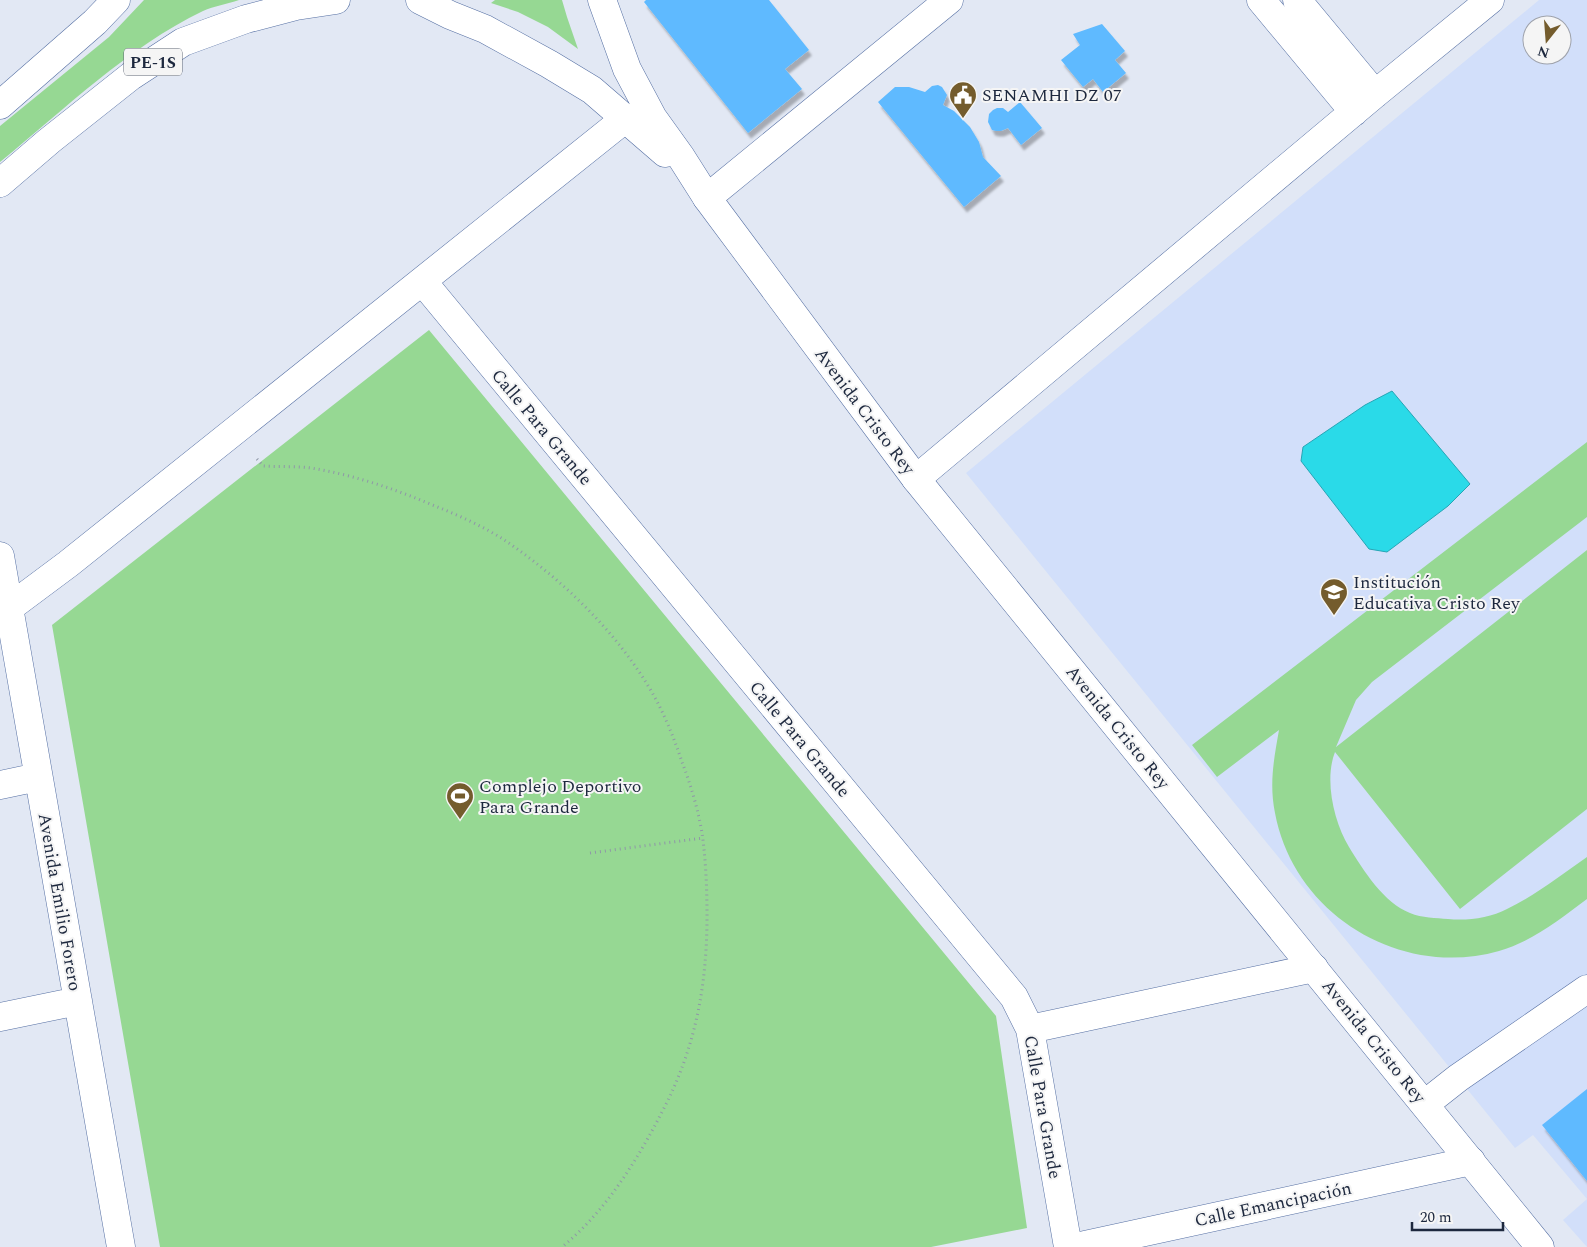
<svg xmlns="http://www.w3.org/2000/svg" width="1587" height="1247" viewBox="0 0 1587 1247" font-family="Spectral,serif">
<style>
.built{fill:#d2dffa;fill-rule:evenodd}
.green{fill:#96d893}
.water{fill:#2adae8;stroke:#26a5b5}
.building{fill:#5fbaff;filter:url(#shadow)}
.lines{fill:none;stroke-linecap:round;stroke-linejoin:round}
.minor-casing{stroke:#556fa3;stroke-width:29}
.major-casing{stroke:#556fa3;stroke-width:29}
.highway-casing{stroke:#556fa3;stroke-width:29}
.path{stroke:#8f97a7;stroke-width:3;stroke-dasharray:1 4;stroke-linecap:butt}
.minor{stroke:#fff;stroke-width:28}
.major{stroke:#fff;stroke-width:28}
.highway{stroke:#fff;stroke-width:28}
.labels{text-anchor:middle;stroke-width:4;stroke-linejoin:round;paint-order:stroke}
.shield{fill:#f5f5f5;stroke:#5e6675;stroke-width:1}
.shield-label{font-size:16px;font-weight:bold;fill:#1d283e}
.poi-label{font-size:18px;fill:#1d283e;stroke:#f5f5f5;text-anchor:start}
.street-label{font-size:18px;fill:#1d283e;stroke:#f5f5f5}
</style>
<defs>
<filter id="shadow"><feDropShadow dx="3" dy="5.5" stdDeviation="1" flood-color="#0004"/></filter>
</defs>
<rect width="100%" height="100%" fill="#e2e8f4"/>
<path class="built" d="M1539,0H1587V1247L1563,1220L1587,1199L1533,1135L1515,1148L966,473ZM1532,25H1562V55H1532Z"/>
<path class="green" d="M144,0H239C227,4 214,6 203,11C128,47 64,110 0,162V126L109,37Z
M495,0H562L567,17L578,49L548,27L518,12L491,3Z
M429,330L996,1016L1027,1228L931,1247H160L52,625Z
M1587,442V517L1372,682L1356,700L1336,747L1587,550V809L1460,909L1335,752C1324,780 1334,822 1349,847C1363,870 1384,903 1410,913C1422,918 1436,918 1448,919C1467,921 1490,918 1507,909C1536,895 1561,875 1587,857V899C1559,920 1533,941 1499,951C1401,979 1294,915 1275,813C1269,783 1274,759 1279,730L1217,777L1192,745Z"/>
<path class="water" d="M1392,391L1470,484L1448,506L1387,552L1369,549L1301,461L1303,447L1365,405Z"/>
<path class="building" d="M646,0H769L809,50L785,69L802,89L748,133L644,2Z
M1102,24L1125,51L1115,60L1126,73L1103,92L1093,79L1083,87L1061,60L1080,45L1073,34Z
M938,85L942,87L947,95L943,105L954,111L970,127L979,142L983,157L1001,176L964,207L878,102L895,87H909L925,92L932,86Z
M1020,102L1042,128L1021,145L1008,128L1001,131H996L992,130L988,122L989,114L993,110L997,108H1003L1008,112Z
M1587,1089V1181L1542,1125Z"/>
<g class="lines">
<g class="minor-casing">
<path id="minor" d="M1261,0L1354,112
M1297,0L1375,94
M707,198L949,0
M423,282L1014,997L1030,1029L1068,1247
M916,479L1375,94L1490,0
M0,556L121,1247
M9,608L68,564L626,118
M0,785L38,777
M0,1017L78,1001
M1030,1029L1314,968
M1425,1104L1458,1078L1587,989
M1076,1247L1471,1161"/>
</g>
<g class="major-casing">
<path id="major" d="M420,0L450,15L485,29L549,64L592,90L665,153
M602,0L627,69L653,118L681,157L707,198L916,479L1540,1247"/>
</g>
<g class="highway-casing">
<path id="highway" d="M0,105L95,22L116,0
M0,183L49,141L131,76L183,42L246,19L296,6L336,0"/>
</g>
<path class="path" d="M257,459L263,466C279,467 296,466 311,468C354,475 395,489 435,506C458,515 482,526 503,539C559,577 611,626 647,684C662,708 673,735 682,762C691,785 700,816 703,840C706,865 707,891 707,916C707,987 695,1050 661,1114C636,1162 605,1212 562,1247
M590,853L703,838"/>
<use href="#minor" class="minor"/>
<use href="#major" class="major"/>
<use href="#highway" class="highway"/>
</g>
<defs>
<g id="civic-pin" transform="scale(1.4375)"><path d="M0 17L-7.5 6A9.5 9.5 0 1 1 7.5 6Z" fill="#745c2d" stroke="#f5f5f5"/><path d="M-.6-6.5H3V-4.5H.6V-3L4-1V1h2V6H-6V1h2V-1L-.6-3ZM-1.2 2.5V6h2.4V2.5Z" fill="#fff"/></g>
<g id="school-pin" transform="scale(1.4375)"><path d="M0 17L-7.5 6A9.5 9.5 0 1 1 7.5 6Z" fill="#745c2d" stroke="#f5f5f5"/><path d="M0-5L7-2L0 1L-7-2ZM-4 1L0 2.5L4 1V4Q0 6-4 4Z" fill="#fff"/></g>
<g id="stadium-pin" transform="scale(1.4375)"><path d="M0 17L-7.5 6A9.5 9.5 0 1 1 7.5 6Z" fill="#745c2d" stroke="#f5f5f5"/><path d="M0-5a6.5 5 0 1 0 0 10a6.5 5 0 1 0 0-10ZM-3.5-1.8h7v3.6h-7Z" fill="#fff"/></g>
</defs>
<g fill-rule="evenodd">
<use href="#civic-pin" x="963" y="95"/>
<use href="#school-pin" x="1334" y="592"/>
<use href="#stadium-pin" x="460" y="796"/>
</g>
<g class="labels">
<rect class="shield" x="124" y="48.5" width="58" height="27" rx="4"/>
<g class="shield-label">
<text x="153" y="68">PE-1S</text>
</g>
<g class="poi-label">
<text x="982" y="101">SENAMHI DZ 07</text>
<text x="1353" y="588">Institución<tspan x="1353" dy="21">Educativa Cristo Rey</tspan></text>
<text x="479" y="792">Complejo Deportivo<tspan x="479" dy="21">Para Grande</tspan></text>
</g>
<g class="street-label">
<text transform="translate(865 411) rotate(53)" y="6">Avenida Cristo Rey</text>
<text transform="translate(542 427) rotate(50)" y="6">Calle Para Grande</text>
<text transform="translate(1118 727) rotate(51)" y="6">Avenida Cristo Rey</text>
<text transform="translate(800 739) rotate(50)" y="6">Calle Para Grande</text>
<text transform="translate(60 902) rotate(80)" y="6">Avenida Emilio Forero</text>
<text transform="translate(1374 1041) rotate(51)" y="6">Avenida Cristo Rey</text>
<text transform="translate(1043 1107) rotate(80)" y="6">Calle Para Grande</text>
<text transform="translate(1273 1204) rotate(-12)" y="6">Calle Emancipación</text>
</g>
</g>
<g transform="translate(1547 40) rotate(197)"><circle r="24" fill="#f5f5f5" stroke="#9fa3ac"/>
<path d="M0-4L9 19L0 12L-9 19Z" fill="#745c2d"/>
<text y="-8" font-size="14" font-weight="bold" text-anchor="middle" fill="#1d283e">N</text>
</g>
<path d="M1412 1222v8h91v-8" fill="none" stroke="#1d283e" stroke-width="2.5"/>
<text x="1420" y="1222" font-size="15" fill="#1d283e" stroke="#f5f5f5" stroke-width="4" paint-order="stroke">20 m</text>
</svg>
